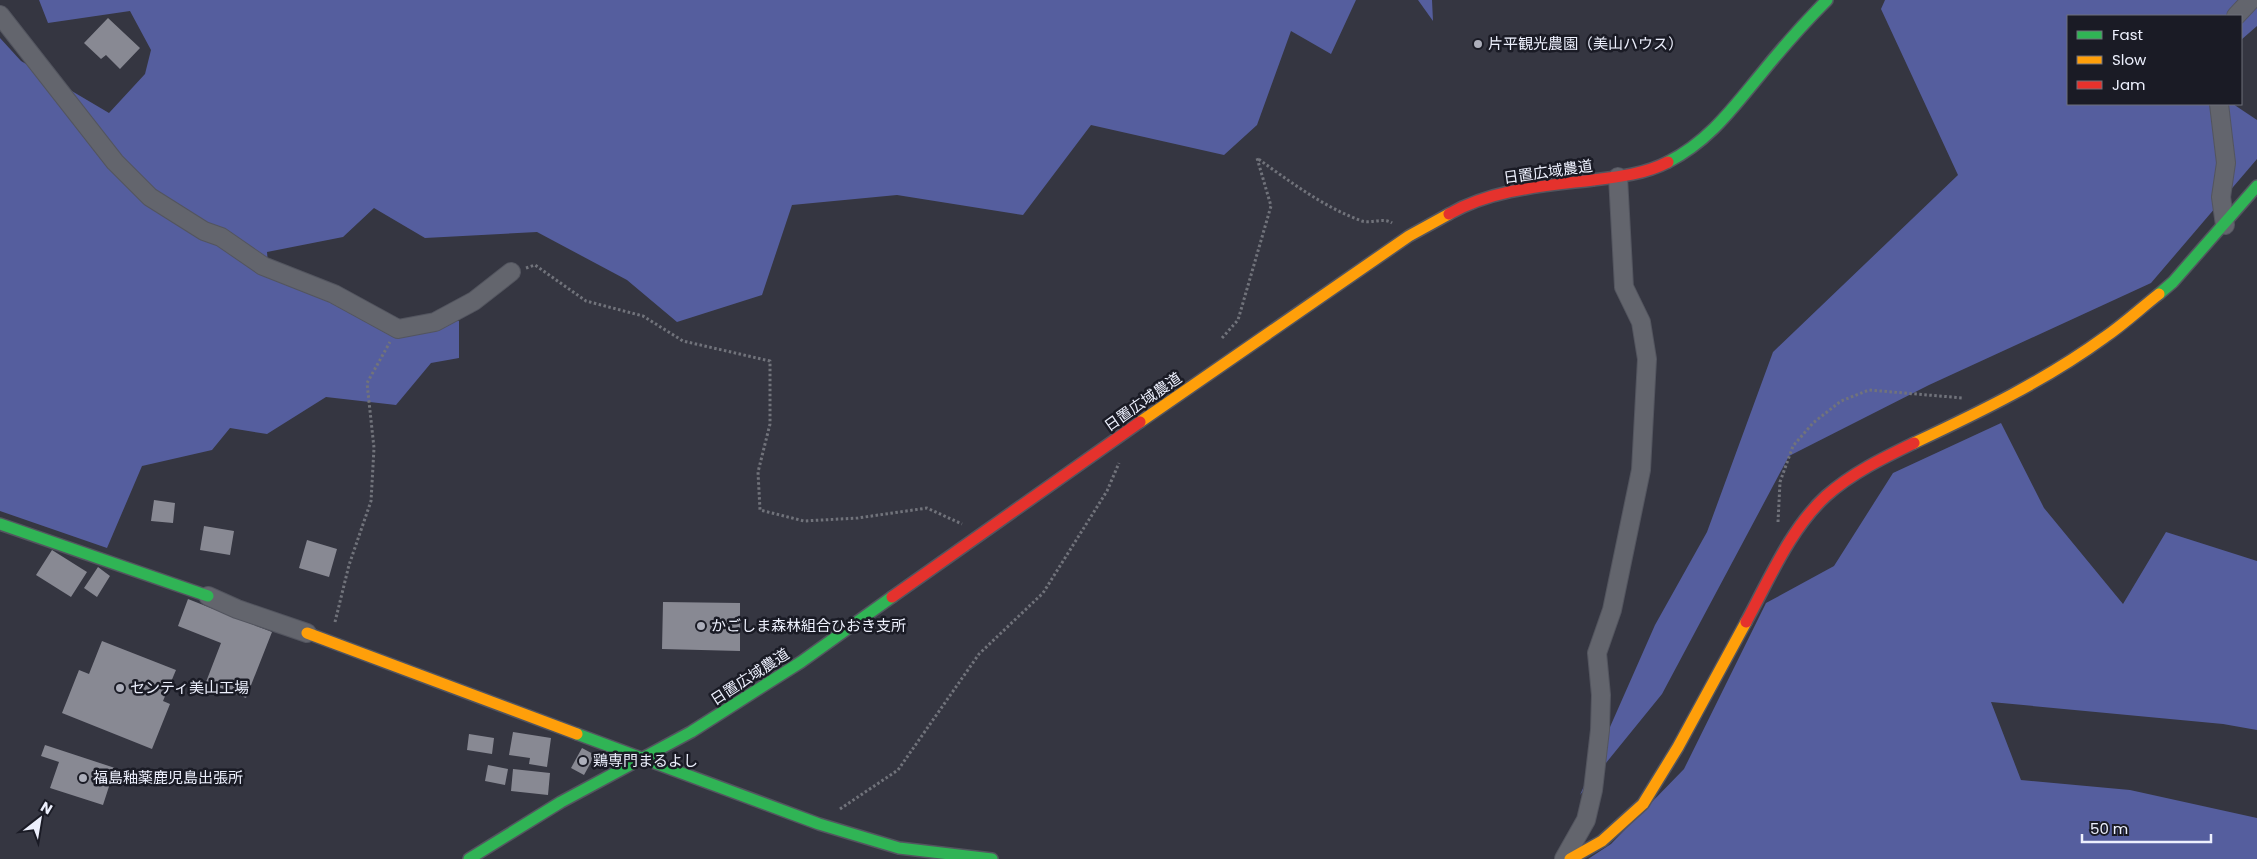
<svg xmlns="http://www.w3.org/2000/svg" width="2257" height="859" viewBox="0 0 2257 859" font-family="Poppins,'Noto Sans JP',sans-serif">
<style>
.forest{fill:#555e9e}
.building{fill:#888993}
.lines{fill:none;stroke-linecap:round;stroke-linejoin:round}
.street-casing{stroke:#53555f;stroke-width:20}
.fast-casing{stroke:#53555f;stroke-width:14}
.slow-casing{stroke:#53555f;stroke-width:14}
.jam-casing{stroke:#53555f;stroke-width:14}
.path{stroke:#71737b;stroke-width:3;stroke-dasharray:2.5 2.5;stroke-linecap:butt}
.street{stroke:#63656d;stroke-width:18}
.fast{stroke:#30b455;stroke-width:11}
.slow{stroke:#ff9f0a;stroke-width:11}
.jam{stroke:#e5322d;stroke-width:11}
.poi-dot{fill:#adafbb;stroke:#1a1b25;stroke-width:2}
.labels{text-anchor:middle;stroke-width:5;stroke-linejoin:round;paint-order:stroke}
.poi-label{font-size:15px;fill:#edf0fd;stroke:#1a1b25;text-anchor:start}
.street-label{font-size:15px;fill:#edf0fd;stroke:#1a1b25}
</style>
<rect width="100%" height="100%" fill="#353641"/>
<path class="forest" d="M39,0H1356L1331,54L1291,31L1257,125L1224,155L1091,125L1023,215L897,195L792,205L762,295L677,322L627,280L537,232L425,238L374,208L343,237L267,252L269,275L394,322L459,321V358L431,363L396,405L326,397L267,434L230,428L212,450L142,466L107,548L0,511V38L21,61L109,113L145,74L151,50L130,11L48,23Z
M1418,0H1432L1433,21Z
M1885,0H2257V26L2241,40V16H2068V104H2233L2257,120V159L2151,283L1929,385L1789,456L1662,694L1580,795L1655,625L1707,532L1773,352L1958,175L1881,9Z
M2001,423L2044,508L2123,604L2166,532L2257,561V730L2223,724L1991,702L2021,780L2130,790L2257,818V859H1588L1611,844L1684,769L1766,603L1834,566L1893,473Z"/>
<path class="building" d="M108,18L140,48L120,69L106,55L101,59L84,43Z
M154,500L175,503L173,523L151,521Z
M204,526L234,531L230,555L200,550Z
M307,540L337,549L329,577L299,568Z
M52,550L87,572L71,597L36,575Z
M98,567L110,576L97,597L84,588Z
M188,599L272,632L246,698L206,682L221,643L178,626Z
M663,602L740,603V651L662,649Z
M102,641L176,670L163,701L170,704L152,749L62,713L79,670L89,674Z
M513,732L551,738L547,767L529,764L530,758L509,755Z
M469,734L494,738L492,754L467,750Z
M45,745L115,768L103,805L50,788L59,762L41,756Z
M582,748L595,755L584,775L571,768Z
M488,765L508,769L505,785L485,781Z
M513,769L550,773L548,795L511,791Z"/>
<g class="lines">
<g class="street-casing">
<path id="street" d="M0,15L115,162L150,197L204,231L221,237L263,266L334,294L398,329L435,322L474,301L511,272
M2236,16L2251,0
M2219,104L2226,163L2221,197L2225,225
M208,596L237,609L307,633
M1564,859L1586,820L1593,790L1600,730L1601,695L1597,653L1612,610L1641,470L1647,359L1641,322L1624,287L1618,177"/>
</g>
<g class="fast-casing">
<path id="fast" d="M1668,162C1709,141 1732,109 1761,74C1782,48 1803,24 1827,0
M2159,294L2173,282L2257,186
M0,524L208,596
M577,734L819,824L899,848L992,859
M469,859L561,802L691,732L801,662L892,597"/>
</g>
<g class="slow-casing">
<path id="slow" d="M1140,422L1409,236L1449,214
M1914,443C1980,412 2046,380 2105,337C2124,324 2141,308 2159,294
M307,633L577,734
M1570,859L1602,841L1643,804L1678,747L1746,622"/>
</g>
<g class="jam-casing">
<path id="jam" d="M1449,214C1493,189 1544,186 1593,180C1618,177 1645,174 1668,162
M892,597L1140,422
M1746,622C1769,580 1790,529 1826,496C1852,473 1883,458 1914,443"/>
</g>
<path class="path" d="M526,268L535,265L586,301L643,316L683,341L770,361V424L758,472L760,510L804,521L858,518L927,508L962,524
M1222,338L1238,320L1271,206L1257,158C1289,181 1325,208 1362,221C1372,224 1383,217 1392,223
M1778,522L1780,482L1793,446L1813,423L1841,401L1869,390L1963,398
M335,622L349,565L371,501L374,448L367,383L390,342
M840,809L898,770L979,654L1043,593L1107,491L1119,463"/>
<use href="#street" class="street"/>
<use href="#fast" class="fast"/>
<use href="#slow" class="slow"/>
<use href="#jam" class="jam"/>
</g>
<g class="poi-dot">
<circle cx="1478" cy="44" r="5"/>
<circle cx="701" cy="626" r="5"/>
<circle cx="120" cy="688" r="5"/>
<circle cx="583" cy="761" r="5"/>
<circle cx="83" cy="778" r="5"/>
</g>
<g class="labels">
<g class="poi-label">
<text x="1488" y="49">片平観光農園（美山ハウス）</text>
<text x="711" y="631">かごしま森林組合ひおき支所</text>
<text x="130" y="693">センティ美山工場</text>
<text x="593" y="766">鶏専門まるよし</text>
<text x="93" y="783">福島釉薬鹿児島出張所</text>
</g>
<g class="street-label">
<text transform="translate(1548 172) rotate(-8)" y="5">日置広域農道</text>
<text transform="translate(1143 402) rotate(-35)" y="5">日置広域農道</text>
<text transform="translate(750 677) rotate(-33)" y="5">日置広域農道</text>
</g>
</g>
<rect x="2067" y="15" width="175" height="90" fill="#1a1b25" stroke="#6e707b"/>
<rect x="2077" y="31" width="25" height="8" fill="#30b455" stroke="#6e707b"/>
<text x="2112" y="40" font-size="15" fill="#edf0fd">Fast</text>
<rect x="2077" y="56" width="25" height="8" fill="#ff9f0a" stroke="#6e707b"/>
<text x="2112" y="65" font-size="15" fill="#edf0fd">Slow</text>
<rect x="2077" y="81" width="25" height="8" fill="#e5322d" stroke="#6e707b"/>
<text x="2112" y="90" font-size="15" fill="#edf0fd">Jam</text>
<g transform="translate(40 819) rotate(31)" stroke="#1a1b25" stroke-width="4" paint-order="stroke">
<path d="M0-4L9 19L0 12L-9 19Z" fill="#edf0fd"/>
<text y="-8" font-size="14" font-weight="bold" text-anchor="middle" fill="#edf0fd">N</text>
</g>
<path d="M2082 834v8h129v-8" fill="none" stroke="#edf0fd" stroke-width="2.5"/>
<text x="2090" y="834" font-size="15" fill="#edf0fd" stroke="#1a1b25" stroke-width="4" paint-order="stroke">50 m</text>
</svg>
